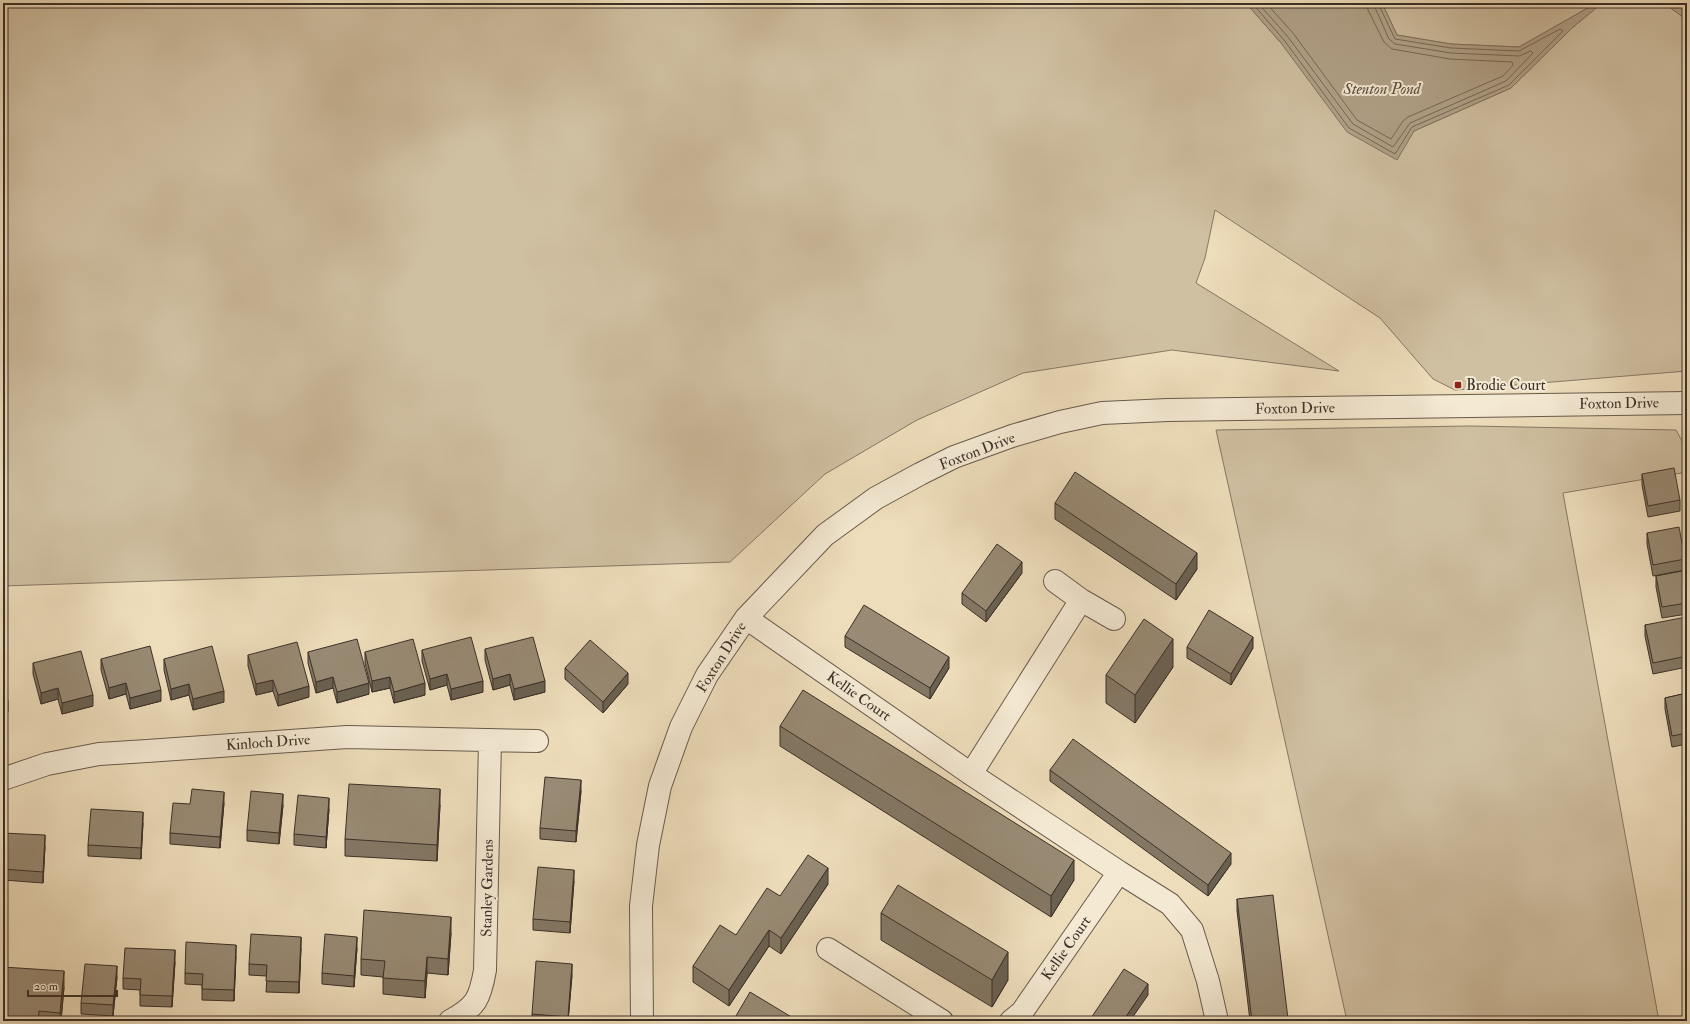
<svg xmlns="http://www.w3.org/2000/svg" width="1690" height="1024" viewBox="0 0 1690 1024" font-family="'IM FELL Double Pica',serif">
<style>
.green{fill:#d0c0a2;stroke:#867865}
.water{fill:#b1a289;stroke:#827462}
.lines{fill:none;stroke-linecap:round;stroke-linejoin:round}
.shore{stroke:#766958;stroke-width:1}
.minor-casing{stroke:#685b4d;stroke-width:24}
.minor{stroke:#f4e9d3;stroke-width:22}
.wall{fill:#837764;stroke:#3b3028}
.shaded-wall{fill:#6a6151;stroke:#3b3028}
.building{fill:#988a74;stroke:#3b3028}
.poi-dot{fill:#8f2418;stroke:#f4e9d3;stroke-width:1.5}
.labels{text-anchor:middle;stroke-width:4;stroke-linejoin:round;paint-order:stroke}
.poi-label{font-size:15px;fill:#3b3028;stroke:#f4e9d3;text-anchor:start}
.street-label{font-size:15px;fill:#3b3028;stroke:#f4e9d3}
.water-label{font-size:16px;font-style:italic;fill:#584c40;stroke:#f4e9d3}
</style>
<rect width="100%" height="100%" fill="#edb"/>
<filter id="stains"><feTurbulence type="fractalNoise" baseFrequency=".005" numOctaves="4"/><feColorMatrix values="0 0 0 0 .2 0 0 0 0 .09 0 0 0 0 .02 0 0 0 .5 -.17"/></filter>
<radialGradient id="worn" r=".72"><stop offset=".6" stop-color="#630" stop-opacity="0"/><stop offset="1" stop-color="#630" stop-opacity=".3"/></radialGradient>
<path class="green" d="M3,3H1246L1281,43L1414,131L1511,88L1572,28L1602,3H1664L1687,20V371L1455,390L1433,379L1380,318L1215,210L1205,258L1196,283L1339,371L1172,350L1023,373L917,420L825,474L730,562L3,586Z
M1382,3H1593V5L1519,47L1451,44L1397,35Z
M1470,426L1676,430L1687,450V472L1563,493L1659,1021H1347L1216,430Z"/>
<path class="water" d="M1246,3H1382L1397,35L1451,44L1519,47L1593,5V3H1602L1572,28L1511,88L1414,131L1397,160L1347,132L1281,43Z
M1664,3H1687V20Z"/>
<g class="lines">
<path class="shore" d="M1252,3L1284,40L1349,128L1395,154L1412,127L1509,85L1563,31L1560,29L1519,51L1451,48L1395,39L1378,3
M1258,3L1288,37L1353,124L1393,147L1410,123L1506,81L1533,53L1531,51L1519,56L1451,53L1395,44L1389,39L1373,3
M1266,3L1293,33L1357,120L1391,139L1403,121L1408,117L1503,76L1513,65L1512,62L1450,59L1392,49L1384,42L1368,10L1367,3"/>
<g class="minor-casing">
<path id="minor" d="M1055,581L1081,600L1114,619
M746,618L971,774L1119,872L1170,904L1192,930L1208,981L1217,1021
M971,774L1081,600
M3,779L47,764L99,754L147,751L347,737L537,741
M828,949L942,1021
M450,1021C476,1007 480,999 485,970L490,740
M642,1021L641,906L648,845L660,786L681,727L707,675L746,618L825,535L876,498L920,474L954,457L1012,436L1060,422L1102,413L1168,410L1687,403
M1011,1021L1022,1012L1119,872"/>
</g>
<use href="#minor" class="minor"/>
</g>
<path class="wall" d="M1642,474L1680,500V511L1648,517L1642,485Z
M1055,503L1197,569L1176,600L1055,519Z
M1647,533L1685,559V570L1653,576L1647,544Z
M1687,570V614L1662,618L1656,587V576Z
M1022,573L986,622L962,604V593Z
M1687,621V667L1653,674L1645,636V625Z
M845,636L949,668L930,699L845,647Z
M1187,647L1253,648L1231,685L1187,658Z
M485,649L545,692L514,700L510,685L493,690L485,660Z
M422,650L483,692L451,700L447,685L430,690L422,661Z
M308,652L369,694L337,703L333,688L316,693L308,663Z
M365,652L425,695L394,703L390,688L372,692L365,663Z
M248,655L309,697L278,706L273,691L256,695L248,666Z
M101,659L161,701L130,709L126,694L109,699L101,670Z
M164,659L224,702L193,710L189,695L171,700L164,670Z
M33,663L93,706L62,714L58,699L41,704L33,674Z
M1173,667L1135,723L1106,703V675Z
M565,668L628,684L603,713L565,679Z
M1687,693V744L1672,747L1665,709V698Z
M780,726L1074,880L1051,917L780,746Z
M1050,770L1231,864L1208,896L1050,781Z
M581,791L576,842L540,839V828Z
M224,803L220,848L170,844V833L190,804Z
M283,805L279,844L247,841V830Z
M440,805L437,861L345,856V839Z
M329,809L326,848L294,845V834Z
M143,823L141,859L88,856V845Z
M3,833L45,846L43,883L3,880Z
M574,881L570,933L533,930V919Z
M828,884L781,954L769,946L729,1006L693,982V966L736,935L780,896Z
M1237,899L1288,1019V1021H1250L1237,911Z
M881,913L1008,980L992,1007L881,940Z
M451,933L448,975L427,973L425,998L383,994V977L361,975V959Z
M301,948L299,993L266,992L267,976L249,975V964Z
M357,948L354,987L322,984V973Z
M236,956L234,1001L202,1000V985L185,984V973Z
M175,962L172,1007L140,1006V990L123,989V978Z
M572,975L568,1021H532V1014Z
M117,977L113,1016L81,1014V1003Z
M64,987L61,1021H3Z"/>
<path class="shaded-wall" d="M1197,553V569L1176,600V584Z
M1022,562V573L986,622V611Z
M1253,637V648L1231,685V674Z
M1173,639V667L1135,723V695Z
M949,657V668L930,699V688Z
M628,673V684L603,713V702Z
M447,674V685L430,690V679Z
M510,674V685L493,690V679Z
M333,677V688L316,693V682Z
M390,677V688L372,692V681Z
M273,680V691L256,695V684Z
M483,681V692L451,700V689Z
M545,681V692L514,700V689Z
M126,683V694L109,699V688Z
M369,683V694L337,703V692Z
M425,683V695L394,703V692Z
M189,684V695L171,700V689Z
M309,686V697L278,706V695Z
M58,688V699L41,704V693Z
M161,690V701L130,709V698Z
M224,691V702L193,710V699Z
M93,695V706L62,714V703Z
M8,701V712L3,714V703Z
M581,780V791L576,842V831Z
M440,789V805L437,861V845Z
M224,792V803L220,848V837Z
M283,794V805L279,844V833Z
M329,798V809L326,848V837Z
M143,812V823L141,859V848Z
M45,835V846L43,883V872Z
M1231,853V864L1208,896V885Z
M1074,860V880L1051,917V896Z
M828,868V884L781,954V938Z
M574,870V881L570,933V922Z
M451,917V933L448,975V959Z
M769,930V946L729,1006V990Z
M301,937V948L299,993V982Z
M357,937V948L354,987V976Z
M236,945V956L234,1001V990Z
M175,950V962L172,1007V996Z
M1008,952V980L992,1007V980Z
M427,957V973L425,998V981Z
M572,964V975L568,1021Z
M117,966V977L113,1016V1005Z
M64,971V987L61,1021H60V1013Z
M1148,984V995L1130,1021H1123Z"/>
<path class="building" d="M1674,468L1680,500L1648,506L1642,474Z
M1075,472L1197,553L1176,584L1055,503Z
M1679,527L1685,559L1653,565L1647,533Z
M997,544L1022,562L986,611L962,593Z
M1687,570V603L1662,607L1656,576Z
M864,605L949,657L930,688L845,636Z
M1209,610L1253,637L1231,674L1187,647Z
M1686,617L1687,621V656L1653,663L1645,625Z
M1144,619L1173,639L1135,695L1106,675Z
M471,637L483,681L451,689L447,674L430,679L422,650Z
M533,637L545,681L514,689L510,674L493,679L485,649Z
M357,639L369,683L337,692L333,677L316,682L308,652Z
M413,639L425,683L394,692L390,677L372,681L365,652Z
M590,640L628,673L603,702L565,668Z
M297,642L309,686L278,695L273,680L256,684L248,655Z
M150,646L161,690L130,698L126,683L109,688L101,659Z
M212,646L224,691L193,699L189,684L171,689L164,659Z
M81,651L93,695L62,703L58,688L41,693L33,663Z
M3,681L8,701L3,703Z
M803,690L1074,860L1051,896L780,726Z
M1687,693V733L1672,736L1665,698Z
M1073,739L1231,853L1208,885L1050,770Z
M545,777L581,780L576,831L540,828Z
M349,784L440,789L437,845L345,839Z
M192,789L224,792L220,837L170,833L173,803L190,804Z
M251,791L283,794L279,833L247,830Z
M298,795L329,798L326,837L294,834Z
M91,809L143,812L141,848L88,845Z
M3,833L45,835L43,872L3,869Z
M808,855L828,868L781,938L769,930L729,990L693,966L720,925L736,935L767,888L780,896Z
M538,867L574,870L570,922L533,919Z
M898,885L1008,952L992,980L881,913Z
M1273,895L1288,1019L1270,1021H1252L1237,899Z
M364,910L451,917L448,959L427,957L425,981L383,978L385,961L361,959Z
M251,934L301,937L299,982L266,981L267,965L249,964Z
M325,934L357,937L354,976L322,973Z
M186,942L236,945L234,990L202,989L203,974L185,973Z
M125,948L175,950L172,996L140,995L141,979L123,978Z
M536,961L572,964L568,1017L532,1014Z
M85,964L117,966L113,1005L81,1003Z
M3,967L64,971L60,1013L39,1011L38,1021H3Z
M1124,969L1148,984L1123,1021H1089Z
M750,992L798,1021H733Z"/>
<rect class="poi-dot" x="1454" y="381" width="8" height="8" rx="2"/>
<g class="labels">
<g class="poi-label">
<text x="1466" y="390">Brodie Court</text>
</g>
<g class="street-label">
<text transform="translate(1619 403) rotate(-1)" y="5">Foxton Drive</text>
<text transform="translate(1295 408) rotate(-1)" y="5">Foxton Drive</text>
<text transform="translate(977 451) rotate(-21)" y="5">Foxton Drive</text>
<text transform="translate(721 657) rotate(-58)" y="5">Foxton Drive</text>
<text transform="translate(859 696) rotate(35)" y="5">Kellie Court</text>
<text transform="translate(268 742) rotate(-4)" y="5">Kinloch Drive</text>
<text transform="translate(487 888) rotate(-89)" y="5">Stanley Gardens</text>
<text transform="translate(1066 948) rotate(-55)" y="5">Kellie Court</text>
</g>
<g class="water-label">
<text x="1382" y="94">Stenton Pond</text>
</g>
</g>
<rect width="1690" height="1024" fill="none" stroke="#edb" stroke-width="16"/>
<rect x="4" y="4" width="1682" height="1016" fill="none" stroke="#3b3028" stroke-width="2"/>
<rect x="8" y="8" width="1674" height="1008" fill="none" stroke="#3b3028"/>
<path d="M28 990v6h89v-6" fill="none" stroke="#3b3028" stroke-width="2"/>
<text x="34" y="990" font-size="12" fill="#3b3028" stroke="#f4e9d3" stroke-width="3" paint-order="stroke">20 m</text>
<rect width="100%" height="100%" filter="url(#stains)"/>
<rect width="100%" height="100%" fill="url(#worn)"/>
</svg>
